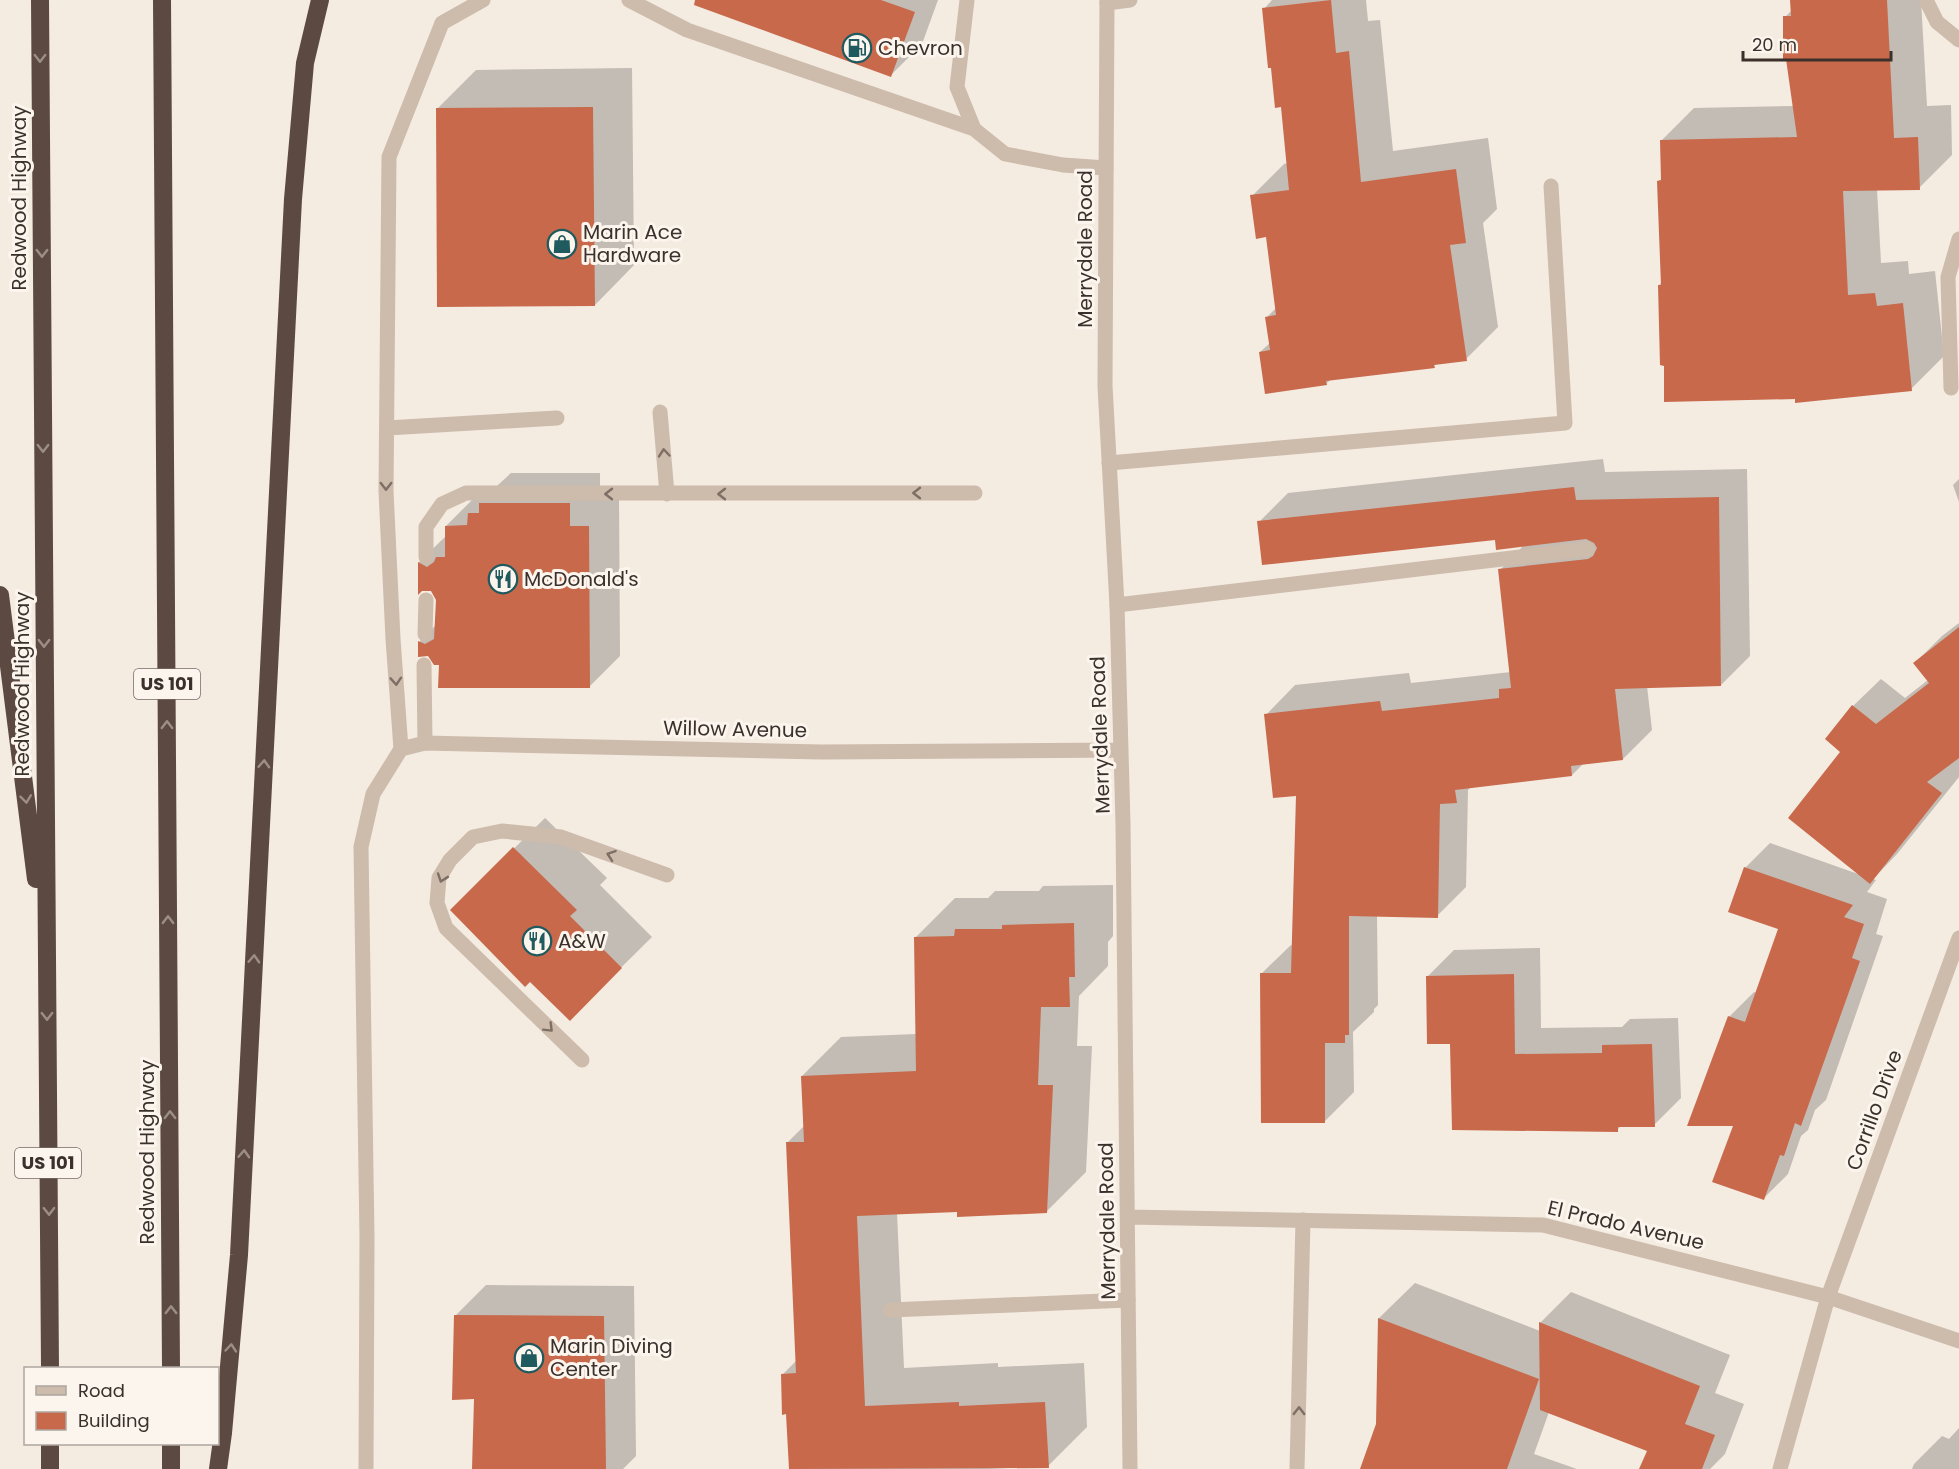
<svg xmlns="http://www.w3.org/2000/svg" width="1959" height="1469" viewBox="0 0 1959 1469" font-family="Poppins,sans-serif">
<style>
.shadow{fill:#0003}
.building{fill:#c8694b}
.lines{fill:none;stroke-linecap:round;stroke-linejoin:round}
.lane{stroke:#cdbbac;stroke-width:15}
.street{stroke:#cdbbac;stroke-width:15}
.highway{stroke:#5c4a42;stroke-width:18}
.oneway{stroke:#9c8e87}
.oneway2{stroke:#7d6f65}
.labels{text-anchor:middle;stroke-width:6;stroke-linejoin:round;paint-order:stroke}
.shield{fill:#fbf5ee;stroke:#756b66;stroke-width:1.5}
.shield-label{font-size:18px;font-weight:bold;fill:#3b302b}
.poi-label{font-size:20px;fill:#3b302b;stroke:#fbf5ee;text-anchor:start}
.street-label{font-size:20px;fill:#3b302b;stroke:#fbf5ee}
</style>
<rect width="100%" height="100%" fill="#f4ebe1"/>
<path class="shadow" d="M742,0H938L922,44L891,75Z
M1272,0H1366L1368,21L1380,20L1393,151L1488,138L1497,209L1483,223L1498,327L1466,359L1437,363L1434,366L1332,378L1326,384L1260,352L1271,342L1267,317L1277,307L1267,235L1252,196L1284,164L1288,163L1282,106L1264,9Z
M1792,0H1921L1927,106L1951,105L1952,155L1919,188L1877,189L1881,263L1908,261L1909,274L1935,271L1944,356L1911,389L1796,398L1665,364L1659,285L1662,282L1659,182L1662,178L1661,141L1694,108L1794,106L1785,17L1792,10Z
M632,68L634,265L595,305L437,109L476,70Z
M1603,459L1605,472L1747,469L1750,656L1721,685L1647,686L1652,730L1623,759L1583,764L1572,775L1471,787L1468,790L1466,887L1437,916L1377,915L1378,1005L1374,1009V1012L1353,1032L1354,1092L1325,1121L1261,974L1291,945H1294L1297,794L1266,715L1295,685L1409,673L1411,683L1511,672L1500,570L1524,545L1496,539L1259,522L1288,493Z
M511,473H600V496H619L620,656L589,687L440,663L429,655L420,656V641L436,625L437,600L431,590H421L419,592V562L446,536V526L477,495H487Z
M1959,479V502L1953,485Z
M1959,623V777L1897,854L1873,879L1876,880L1867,892L1887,899L1876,934L1883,936L1826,1100L1815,1110L1808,1130L1801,1136L1788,1174L1763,1199L1735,1125L1729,1017L1754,992L1757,993L1779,928L1745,868L1770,843L1861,875L1842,751L1827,739L1853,706L1881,679L1905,698L1928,680L1915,663L1942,636Z
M545,818L607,878L600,885L652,937L570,1018L452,910Z
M1113,885V936L1108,942V966L1079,996L1077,1046H1092L1086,1172L1047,1211L958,1210L897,1213L904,1368L998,1363V1367L1084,1363L1087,1427L1048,1466L988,1469H791L788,1413L782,1375L797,1360L787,1143L805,1125L802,1076L841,1037L917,1034L916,937L955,898H988L995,891H1039L1043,886Z
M1540,948L1541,1028L1622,1027L1630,1019L1678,1018L1681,1098L1654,1125H1622L1617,1130L1452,1043L1428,976L1454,950Z
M1415,1283L1540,1331V1323L1571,1292L1730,1355L1715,1393L1744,1404L1725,1454L1710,1469H1655L1649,1450L1549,1412L1534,1454L1577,1469H1361L1377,1424L1379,1318Z
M486,1285L634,1286L636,1456L623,1469H474L475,1398L455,1316Z
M1959,1428V1469H1912L1914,1464L1942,1436L1949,1439Z"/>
<path class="building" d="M695,0H881L915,12L891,77L694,5Z
M1331,0L1336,53L1349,51L1361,182L1456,169L1466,243L1450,245L1467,361L1434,365L1435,368L1326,381L1327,385L1265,394L1259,352L1270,350L1265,317L1276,315L1266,237L1256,239L1250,195L1289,190L1281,107L1275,108L1271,68H1268L1262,8Z
M1790,0H1887L1894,138L1918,137L1920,190L1843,191L1848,295L1875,293L1877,306L1903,303L1912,391L1795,403V399L1664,402V366L1660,365L1658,285H1661L1657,181L1661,180L1660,140L1797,137L1786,59H1783V16H1791Z
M593,107L595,306L437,307L436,108Z
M1574,487L1576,500L1719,497L1721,686L1615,689L1623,760L1571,766L1572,776L1455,790L1457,803L1440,804L1438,918L1349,916V1035H1345V1043H1325V1123H1261L1260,973H1291L1296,796L1273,798L1264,714L1380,701L1382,711L1499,698V689L1511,688L1498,569L1588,559L1593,556L1597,548L1594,543L1586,539L1496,550L1495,540L1262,565L1257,521Z
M479,503H570V526H589L590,688H438L439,665H434L428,656L418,657V641L425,644L434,639L436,600L431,591H422L418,595V562L427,567L434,562L436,557H445V526L467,525L468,513H479Z
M1959,627V758L1927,782L1942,793L1870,884L1788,818L1840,752L1825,739L1852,705L1876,724L1929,683L1913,663Z
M513,847L577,910L570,916L622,968L570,1021L530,982L525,987L450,910Z
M1744,867L1853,905L1844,917L1864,924L1852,958L1860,961L1801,1126L1795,1123L1784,1156L1780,1155L1764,1200L1712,1182L1733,1126H1687L1728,1016L1745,1022L1778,929L1728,912Z
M1074,923L1075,977H1069L1070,1007H1041L1038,1085H1053L1047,1213L957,1217V1212L857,1216L865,1406L959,1402V1406L1045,1402L1049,1468L789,1469L786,1414L782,1415L781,1374L796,1373L786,1142H804L801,1076L916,1071L914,937L954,936L955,929H1002V925Z
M1514,974L1515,1054L1602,1053V1045L1652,1044L1655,1127H1618V1132L1452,1130L1450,1044H1427L1426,976Z
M454,1315L604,1316L606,1469H472L474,1399L452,1400Z
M1378,1318L1539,1379L1507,1469H1360L1376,1424Z
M1539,1322L1700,1386L1685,1424L1715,1435L1702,1469H1639L1647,1451L1540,1410Z"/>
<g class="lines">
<path class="lane" d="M629,0L687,30L974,129
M967,0L957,87L974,129L1005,154L1063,165L1106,168
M1107,3L1130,0
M660,412L667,494
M387,428L557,418
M1109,463L1565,423L1551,186
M426,557V527L442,504L466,493H975
M1117,605L1587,549
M425,634L426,600
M424,665L425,743
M401,749L393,639L386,491L389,157L442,23L483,0
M582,1060L446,928L437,903L439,878L450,860L473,837L502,831L561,837L667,875
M890,1310L1128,1300
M1297,1469L1303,1220"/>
<path class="street" d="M1107,0L1105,386L1117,605L1123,824L1130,1469
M1926,0L1937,22L1959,40
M1951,388L1948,277L1959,239
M1128,1217L1543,1225L1828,1297L1959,1341
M366,1469L367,1238L361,847L373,794L401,749L425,743L822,752L1121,750
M1780,1469L1828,1297L1959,938"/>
<path class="highway" d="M40,0L50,1368
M162,0L171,1368
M0,595L36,879
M50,1469V1444
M171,1469V1444
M218,1469L223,1433L239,1255L293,199L305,63L320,0"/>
</g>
<defs><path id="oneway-chevron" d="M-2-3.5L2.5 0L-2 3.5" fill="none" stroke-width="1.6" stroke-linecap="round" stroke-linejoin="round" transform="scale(1.5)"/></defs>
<g class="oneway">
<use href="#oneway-chevron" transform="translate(40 58) rotate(90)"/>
<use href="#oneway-chevron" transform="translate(42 253) rotate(90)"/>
<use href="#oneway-chevron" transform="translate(43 448) rotate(90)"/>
<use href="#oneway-chevron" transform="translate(44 643) rotate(90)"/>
<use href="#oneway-chevron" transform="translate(167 725) rotate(-90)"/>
<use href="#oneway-chevron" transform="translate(264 764) rotate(-87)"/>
<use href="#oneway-chevron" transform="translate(26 799) rotate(83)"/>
<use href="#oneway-chevron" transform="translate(168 920) rotate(-90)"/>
<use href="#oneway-chevron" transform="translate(254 959) rotate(-87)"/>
<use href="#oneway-chevron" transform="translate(47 1016) rotate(89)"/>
<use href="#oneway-chevron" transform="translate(170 1115) rotate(-90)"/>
<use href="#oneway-chevron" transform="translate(244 1154) rotate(-87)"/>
<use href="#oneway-chevron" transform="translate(49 1211) rotate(89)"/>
<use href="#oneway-chevron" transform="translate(171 1310) rotate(-90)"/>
<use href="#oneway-chevron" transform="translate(231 1348) rotate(-85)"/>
</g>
<g class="oneway2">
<use href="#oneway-chevron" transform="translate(664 453) rotate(-95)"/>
<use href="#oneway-chevron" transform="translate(386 486) rotate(90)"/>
<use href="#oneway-chevron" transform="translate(917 493) rotate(180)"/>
<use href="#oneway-chevron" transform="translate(609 494) rotate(-180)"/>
<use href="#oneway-chevron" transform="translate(722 494) rotate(180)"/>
<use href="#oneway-chevron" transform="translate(396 681) rotate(86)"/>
<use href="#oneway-chevron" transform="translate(611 855) rotate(-161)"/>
<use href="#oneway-chevron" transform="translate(442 878) rotate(109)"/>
<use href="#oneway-chevron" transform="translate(549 1028) rotate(45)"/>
<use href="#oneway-chevron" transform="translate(1299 1411) rotate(-89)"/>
</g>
<defs>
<g id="fuel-ring" transform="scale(1.5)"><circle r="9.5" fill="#fbf5ee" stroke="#1f5a5e" stroke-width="1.5"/><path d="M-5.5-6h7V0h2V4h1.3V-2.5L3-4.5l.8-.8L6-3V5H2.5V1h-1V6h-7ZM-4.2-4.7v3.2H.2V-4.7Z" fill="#1f5a5e"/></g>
<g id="shop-ring" transform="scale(1.5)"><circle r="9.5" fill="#fbf5ee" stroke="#1f5a5e" stroke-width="1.5"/><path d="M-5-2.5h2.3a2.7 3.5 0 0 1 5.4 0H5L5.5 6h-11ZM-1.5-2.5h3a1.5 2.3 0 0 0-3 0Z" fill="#1f5a5e"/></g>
<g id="restaurant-ring" transform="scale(1.5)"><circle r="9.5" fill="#fbf5ee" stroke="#1f5a5e" stroke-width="1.5"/><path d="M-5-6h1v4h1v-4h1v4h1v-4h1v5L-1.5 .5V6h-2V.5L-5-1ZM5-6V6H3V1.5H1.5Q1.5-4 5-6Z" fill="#1f5a5e"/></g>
</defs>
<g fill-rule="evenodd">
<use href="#fuel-ring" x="857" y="48"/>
<use href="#shop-ring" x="562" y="244"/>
<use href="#restaurant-ring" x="503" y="579"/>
<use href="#restaurant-ring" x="537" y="941"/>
<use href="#shop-ring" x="529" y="1358"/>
</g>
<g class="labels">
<g class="shield">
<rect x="134" y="669" width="66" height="30" rx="4.5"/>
<rect x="15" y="1148" width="66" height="30" rx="4.5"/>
</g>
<g class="shield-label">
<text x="167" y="690">US 101</text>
<text x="48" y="1169">US 101</text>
</g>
<g class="poi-label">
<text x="878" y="55">Chevron</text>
<text x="583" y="239">Marin Ace<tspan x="583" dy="23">Hardware</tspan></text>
<text x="524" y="586">McDonald's</text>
<text x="558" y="948">A&amp;W</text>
<text x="550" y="1353">Marin Diving<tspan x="550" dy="23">Center</tspan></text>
</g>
<g class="street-label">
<text transform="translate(19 198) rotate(-90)" y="7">Redwood Highway</text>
<text transform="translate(1085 249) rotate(-90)" y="7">Merrydale Road</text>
<text transform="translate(22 684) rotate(-90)" y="7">Redwood Highway</text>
<text transform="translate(735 729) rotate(1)" y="7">Willow Avenue</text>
<text transform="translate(1100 735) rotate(-92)" y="7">Merrydale Road</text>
<text transform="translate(1874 1110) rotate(-70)" y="7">Corrillo Drive</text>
<text transform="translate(147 1152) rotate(-90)" y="7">Redwood Highway</text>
<text transform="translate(1107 1221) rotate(-91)" y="7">Merrydale Road</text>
<text transform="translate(1626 1225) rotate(13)" y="7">El Prado Avenue</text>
</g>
</g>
<rect x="24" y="1367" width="195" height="78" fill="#fbf5ee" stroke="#aea6a0" stroke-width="1.5"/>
<rect x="36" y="1386" width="30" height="9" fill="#cdbbac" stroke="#aea6a0" stroke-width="1.5"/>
<text x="78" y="1397" font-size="18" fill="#3b302b">Road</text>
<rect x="36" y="1412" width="30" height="18" fill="#c8694b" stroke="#aea6a0" stroke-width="1.5"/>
<text x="78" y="1427" font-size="18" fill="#3b302b">Building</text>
<path d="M1743 51v9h148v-9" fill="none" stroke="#3b302b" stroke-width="3"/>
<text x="1752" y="51" font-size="18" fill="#3b302b" stroke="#fbf5ee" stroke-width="4.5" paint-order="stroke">20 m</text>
</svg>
